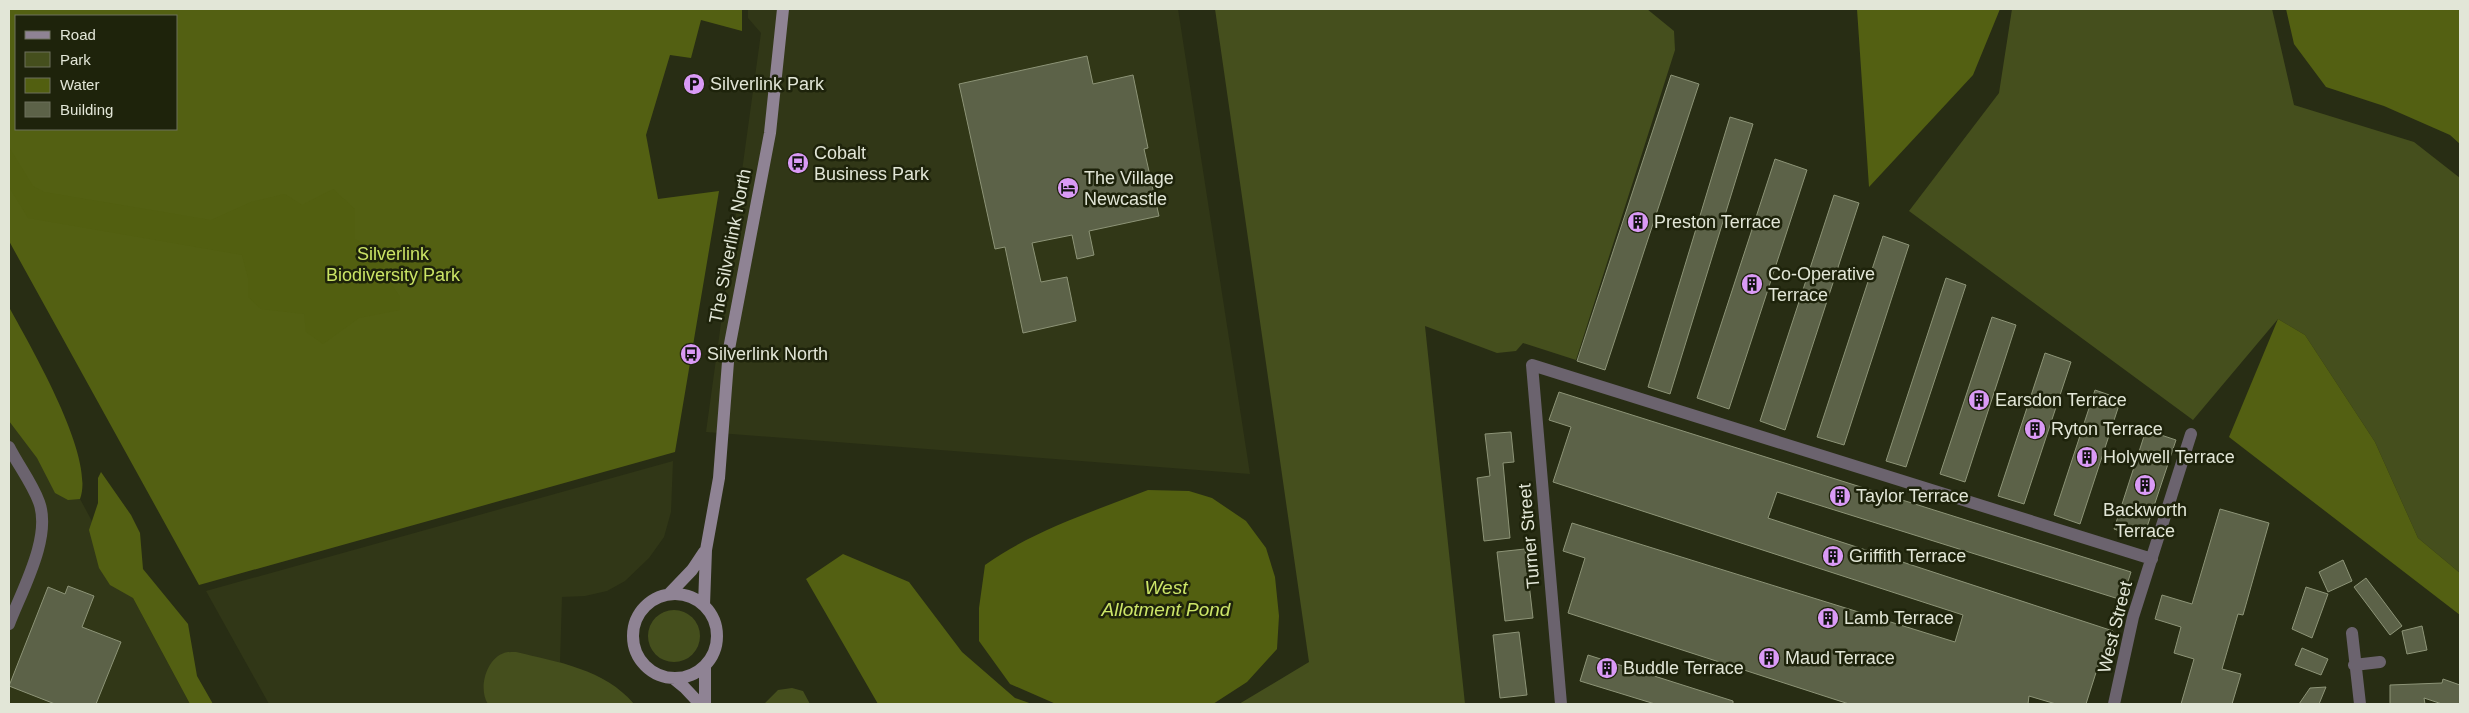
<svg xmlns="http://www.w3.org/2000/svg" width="2469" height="713" viewBox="0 0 2469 713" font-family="Helvetica,sans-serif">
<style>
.built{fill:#313717}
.green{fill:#454f1d}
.forest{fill:#536012;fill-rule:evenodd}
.water{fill:#525f10}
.building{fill:#5c6248;stroke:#8d9477}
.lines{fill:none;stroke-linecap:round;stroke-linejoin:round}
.street{stroke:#6b636e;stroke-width:12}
.secondary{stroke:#8f8394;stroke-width:12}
.labels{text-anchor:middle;stroke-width:5;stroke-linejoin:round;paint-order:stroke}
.poi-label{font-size:18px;fill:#e2e6d7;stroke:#1e230b;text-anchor:start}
.street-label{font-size:18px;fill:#e2e6d7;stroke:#1e230b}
.park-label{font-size:18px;fill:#cbe465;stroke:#1e230b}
.water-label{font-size:19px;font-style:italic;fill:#cde668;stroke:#1e230b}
</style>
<rect width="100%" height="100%" fill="#282d14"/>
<path class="built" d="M748,9H1178L1250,474L706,432L761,33L748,18Z
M9,366L133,598L190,704H9Z
M673,461L671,512L664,537L649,558L625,581L607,591L585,596L562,597L560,662L601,678L627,696L634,704H269L206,591Z"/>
<path class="green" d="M1215,9H1647L1674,31L1675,50L1576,360L1523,343L1516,351L1497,353L1425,326L1465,704H1239L1309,662Z
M2012,9H2272L2294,105L2414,142L2460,178V573L2418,538L2375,442L2305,335L2278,319L2193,420L1909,211L1999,93Z
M648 636a26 26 0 1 1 52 0a26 26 0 1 1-52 0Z
M516,652C557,662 605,669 634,704H488C478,689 486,659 504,653C507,652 512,652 516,652Z
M792,688L803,691L810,704H764L778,690Z"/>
<path class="forest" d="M9,9H742V31L701,20L691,58L670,55L646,135L658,199L719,191L675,452L199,585L9,241ZM16,16H176V129H16Z
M1857,9H2000L1973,75L1869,187Z
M2286,9H2460V144L2450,135L2384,106L2326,87L2294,44Z
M9,307C30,346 96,457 80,499L68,500L55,493L37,458L9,421Z
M2278,319L2305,335L2375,442L2418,538L2460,573V615L2229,437Z
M101,472L131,515L140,533L143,569L188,624L197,676L213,704H190L133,598L110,585L99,568L89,530L98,503V478Z
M843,554L909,582L962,652L1015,698L1032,704H878L806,579Z"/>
<path class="water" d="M9,147L33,186L44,192L211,220L251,202L285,194L302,205L333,189L355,209V239L382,253L385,274L400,297V310L359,318L323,344L306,332L304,314L261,309L248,297V278L242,255L28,218L9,187Z
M1148,490L1189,491L1212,498L1246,521L1266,548L1275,577L1279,616L1277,649L1247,682L1213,704H1056L1010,684L979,641V608L985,565C1034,530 1092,512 1148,490Z"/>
<path class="building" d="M1087,56L1093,84L1133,75L1148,148L1144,149L1159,216L1089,231L1094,255L1077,259L1072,235L1032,243L1041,282L1067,277L1076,321L1023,333L1005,247L995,249L959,84Z
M1671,75L1699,84L1605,370L1577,361Z
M1730,117L1753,124L1670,394L1648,387Z
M1775,159L1807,170L1729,409L1697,398Z
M1834,195L1859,203L1785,430L1760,421Z
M1883,236L1909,245L1844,445L1817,437Z
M1946,278L1966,285L1906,467L1886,461Z
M1992,317L2016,325L1965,482L1940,474Z
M2045,353L2071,362L2024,504L1998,496Z
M2095,390L2121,399L2080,524L2054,515Z
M1559,392L2131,572L2122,600L1777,492L1768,518L2113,631L2103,661L2100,660L2086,704H2056L2029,696L2028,704H1849L1568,613L1585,558L1563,551L1572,523L1955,642L1963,615L1553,482L1571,427L1549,420Z
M2146,430L2176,440L2143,539L2114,529Z
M1511,432L1514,462L1503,463L1510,538L1484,541L1477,478L1490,476L1485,434Z
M2220,509L2269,523L2243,615L2238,614L2222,669L2241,674L2232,704H2181L2194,659L2174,653L2181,627L2155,619L2162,595L2192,604Z
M1525,549L1533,618L1505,621L1497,552Z
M2343,560L2352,581L2328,592L2319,572Z
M2366,578L2402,626L2390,635L2354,587Z
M68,586L94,596L82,627L121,642L96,704H55L9,686L48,587L65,594Z
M2306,587L2328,594L2312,638L2292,629Z
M2422,626L2427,650L2407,654L2402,631Z
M1519,632L1527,695L1500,698L1493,635Z
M2302,648L2328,659L2321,675L2295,665Z
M1588,655L1733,701V704H1655L1580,681Z
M2443,679L2460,685V704H2442L2424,698L2425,704H2390V685L2442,683Z
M2326,687L2319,704H2299L2310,688Z"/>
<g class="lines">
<path class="street" d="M9,447C18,465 32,483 39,502C52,537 22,590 9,624
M2352,633L2360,704
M2354,665L2380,662
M1561,704L1532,365L2152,559
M2114,704L2133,617L2191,434"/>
<path class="secondary" d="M633 636a42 42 0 1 1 84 0a42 42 0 1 1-84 0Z
M669,594L692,570L704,552
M704,605L706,550L719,478L729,349L770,133L783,9
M673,678L684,687L700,704
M705,704V666"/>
</g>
<defs>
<g id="parking-disc" transform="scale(1.125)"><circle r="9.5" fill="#da9af6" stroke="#1e230b"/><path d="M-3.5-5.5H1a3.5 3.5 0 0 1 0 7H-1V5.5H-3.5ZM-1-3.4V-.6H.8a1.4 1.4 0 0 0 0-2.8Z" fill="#111"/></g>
<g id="bus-disc" transform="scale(1.125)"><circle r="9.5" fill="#da9af6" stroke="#1e230b"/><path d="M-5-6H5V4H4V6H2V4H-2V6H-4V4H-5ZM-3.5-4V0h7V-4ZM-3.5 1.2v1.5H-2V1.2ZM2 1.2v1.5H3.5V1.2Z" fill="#111"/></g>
<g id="hotel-disc" transform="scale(1.125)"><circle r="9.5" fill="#da9af6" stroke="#1e230b"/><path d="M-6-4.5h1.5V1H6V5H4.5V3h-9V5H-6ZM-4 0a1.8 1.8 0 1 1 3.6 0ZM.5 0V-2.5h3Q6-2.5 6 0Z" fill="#111"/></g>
<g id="building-disc" transform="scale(1.125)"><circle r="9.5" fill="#da9af6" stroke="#1e230b"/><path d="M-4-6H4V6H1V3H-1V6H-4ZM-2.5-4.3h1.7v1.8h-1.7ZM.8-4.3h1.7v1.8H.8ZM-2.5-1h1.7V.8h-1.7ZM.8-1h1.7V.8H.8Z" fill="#111"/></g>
</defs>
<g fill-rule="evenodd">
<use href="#parking-disc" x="694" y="84"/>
<use href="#bus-disc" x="798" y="163"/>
<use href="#hotel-disc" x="1068" y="188"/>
<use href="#building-disc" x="1638" y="222"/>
<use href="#building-disc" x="1752" y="284"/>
<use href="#bus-disc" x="691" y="354"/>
<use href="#building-disc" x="1979" y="400"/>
<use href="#building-disc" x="2035" y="429"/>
<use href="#building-disc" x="2087" y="457"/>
<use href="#building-disc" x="2145" y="485"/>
<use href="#building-disc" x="1840" y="496"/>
<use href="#building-disc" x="1833" y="556"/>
<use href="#building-disc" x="1828" y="618"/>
<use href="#building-disc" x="1769" y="658"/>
<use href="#building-disc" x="1607" y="668"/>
</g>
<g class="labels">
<g class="poi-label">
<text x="710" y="90">Silverlink Park</text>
<text x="814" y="159">Cobalt<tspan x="814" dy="21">Business Park</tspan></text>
<text x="1084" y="184">The Village<tspan x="1084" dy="21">Newcastle</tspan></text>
<text x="1654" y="228">Preston Terrace</text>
<text x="1768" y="280">Co-Operative<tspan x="1768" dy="21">Terrace</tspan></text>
<text x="707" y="360">Silverlink North</text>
<text x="1995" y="406">Earsdon Terrace</text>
<text x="2051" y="435">Ryton Terrace</text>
<text x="2103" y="463">Holywell Terrace</text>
<text x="1856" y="502">Taylor Terrace</text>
<text x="2145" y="516" text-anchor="middle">Backworth<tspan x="2145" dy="21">Terrace</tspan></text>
<text x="1849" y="562">Griffith Terrace</text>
<text x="1844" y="624">Lamb Terrace</text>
<text x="1785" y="664">Maud Terrace</text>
<text x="1623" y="674">Buddle Terrace</text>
</g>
<g class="street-label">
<text transform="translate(730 246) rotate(-79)" y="6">The Silverlink North</text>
<text transform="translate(1529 536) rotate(-95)" y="6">Turner Street</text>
<text transform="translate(2115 627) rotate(-76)" y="6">West Street</text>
</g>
<g class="park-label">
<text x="393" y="260">Silverlink<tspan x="393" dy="21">Biodiversity Park</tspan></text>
</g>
<g class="water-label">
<text x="1166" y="594">West<tspan x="1166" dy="22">Allotment Pond</tspan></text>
</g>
</g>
<rect width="2469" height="713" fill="none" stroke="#e2e6d7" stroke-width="20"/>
<rect x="15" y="15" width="162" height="115" fill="#1e230b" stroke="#6c715d"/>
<rect x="25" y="31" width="25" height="8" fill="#8f8394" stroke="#6c715d"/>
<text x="60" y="40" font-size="15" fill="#e2e6d7">Road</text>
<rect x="25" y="52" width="25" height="15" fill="#454f1d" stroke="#6c715d"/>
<text x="60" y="65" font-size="15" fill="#e2e6d7">Park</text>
<rect x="25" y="78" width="25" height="15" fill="#525f10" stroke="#6c715d"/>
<text x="60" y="90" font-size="15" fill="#e2e6d7">Water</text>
<rect x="25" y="102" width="25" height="15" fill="#5c6248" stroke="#6c715d"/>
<text x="60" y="115" font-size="15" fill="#e2e6d7">Building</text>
</svg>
